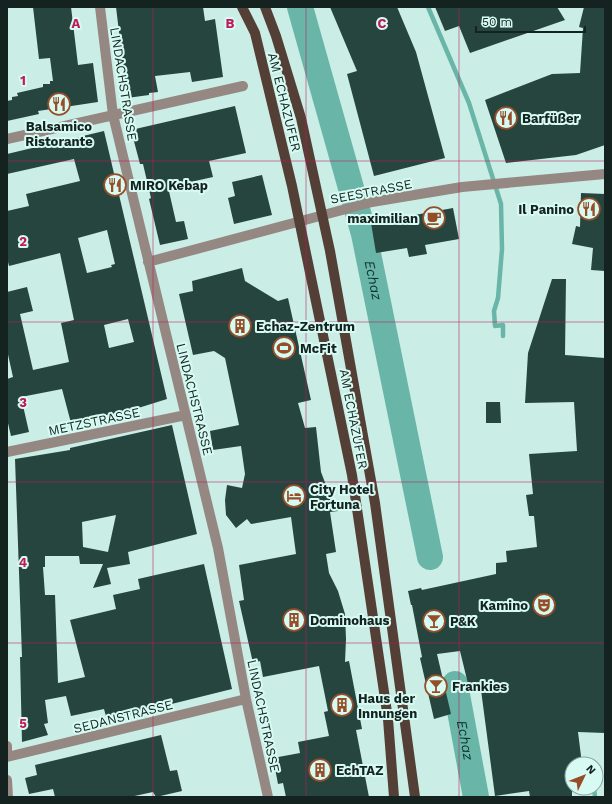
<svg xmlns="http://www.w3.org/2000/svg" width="612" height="804" viewBox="0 0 612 804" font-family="'Work Sans',sans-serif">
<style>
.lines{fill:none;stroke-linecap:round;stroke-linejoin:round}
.stream{stroke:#69b6a9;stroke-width:4.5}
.river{stroke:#69b6a9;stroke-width:26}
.building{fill:#26453f;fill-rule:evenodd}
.minor{stroke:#958883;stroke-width:10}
.major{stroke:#533f35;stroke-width:10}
.grid{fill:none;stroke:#c2185b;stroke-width:1;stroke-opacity:0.55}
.labels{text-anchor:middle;stroke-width:4;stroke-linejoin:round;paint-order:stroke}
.street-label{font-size:13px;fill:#152320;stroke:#d7fbf3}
.poi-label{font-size:13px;font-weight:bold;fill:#152320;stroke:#d7fbf3;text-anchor:start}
.water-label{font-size:14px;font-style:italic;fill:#0c332d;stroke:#d7fbf3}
.grid-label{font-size:13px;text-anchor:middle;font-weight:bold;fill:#c2185b;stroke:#d7fbf3;stroke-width:4;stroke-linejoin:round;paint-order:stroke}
</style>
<rect width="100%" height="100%" fill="#caede6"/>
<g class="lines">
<path class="stream" d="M428,7L469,103L501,204L502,249L498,298L494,311L495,326L503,325V336
M594,788L595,797"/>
<g class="river">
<path id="s1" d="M300,7L364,234L430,557"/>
<path id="s2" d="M455,684L476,797"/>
</g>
</g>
<path class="building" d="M33,7H71L78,65L93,63L98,102L38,111L39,114L7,121V101L12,100V97L18,96L17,93L43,87V84H50V81H53L50,58L39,59Z
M116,7H203L205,21L215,19L223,77L192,82L190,72L155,76L158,92L149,93V95L127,98Z
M330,7H397L416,52L445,158L374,176L347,74L357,71Z
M435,7H557L565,20L470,53L459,26L445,31Z
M584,7H605V145L576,155L506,163L485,100L552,74L580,73L583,28L579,27Z
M235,106L246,153L209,161L213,177L168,187L176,222L184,221L188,239L160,245L149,199L151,198L143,164H140L131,130Z
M104,131L167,399L135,409L71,423L62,389L21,397L29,432L11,436L7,419V379L13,377L7,350V292L27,287L33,311L20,314L33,370L69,362L61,323L74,320L60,253L9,266L7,258V211L29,206L26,194L80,181L74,159L7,174V154ZM107,230L115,264L111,265L112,267L87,273L78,238ZM128,319L134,342L109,348L104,325Z
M262,175L272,215L234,224L228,198L235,196L232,182Z
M581,193L605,194V271L591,270L593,248L572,244L576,226L580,227Z
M453,208L459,239L425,245L427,254L409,257L407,248L376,253L371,223Z
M242,268L245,281L278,301L288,298L311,400L298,403L305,428L316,427L321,472L329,493L338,511L330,512L336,552L326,554L329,573L338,591L345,614L346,639L345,662L349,661L362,729L356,730L369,797H286L283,783L278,784L273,758L300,753L298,742L329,736L324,712L328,711L319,666L263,677L260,661L253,663L239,601L244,600L239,565L296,554L291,517L251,524L247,519L236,528L226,515L225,500L227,485L242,488L245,474L241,446L213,450L210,431L239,425L225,358L214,351L193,355L179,294L193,291L192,281Z
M552,279H566L565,355L605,358V733L578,732L582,764H572V797H530L529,791L495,796L481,690L470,692L460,651L437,654L451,714L434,719L420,658L422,657L412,605H411L408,591L421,588L422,590L496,574V563L507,562L506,551L537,547L534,516H529L526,495L533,494L529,454L577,451L574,402L525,403L528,353Z
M486,402H500L501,423H486Z
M172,425L197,534L128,552L130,564L107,568L111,584L93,588L103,564H80L79,556H45V567H43L45,595H55L58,683L85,677L70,620L116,609L113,595L140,589L138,579L204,564L232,689L107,720L104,709L71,716L66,696L45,700L48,723L44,724L48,735L22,742L20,657H22L15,459L70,450V448ZM116,515L108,552L83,547L82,522Z
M161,735L170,771L177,770L182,791L156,797L153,792L130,797H55L53,789L29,794L25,778L37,775L35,765Z"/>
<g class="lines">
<path class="minor" d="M100,7L113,115L218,548L246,699L268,797
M7,139L243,86
M148,262L372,202L462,187L605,174
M7,452L186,415
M7,746V750
M7,757L246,699
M7,780L8,797"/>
<path class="major" d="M242,7L255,33L292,186L352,475L388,719L394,797
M265,7L276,36L301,118L330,251L375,503L415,797"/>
</g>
<path class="grid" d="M153,7V797M306,7V797M459,7V797M7,161H605M7,322H605M7,482H605M7,643H605"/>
<defs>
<g id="restaurant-ring" transform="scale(1.15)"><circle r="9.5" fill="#d7fbf3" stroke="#964e29" stroke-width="1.5"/><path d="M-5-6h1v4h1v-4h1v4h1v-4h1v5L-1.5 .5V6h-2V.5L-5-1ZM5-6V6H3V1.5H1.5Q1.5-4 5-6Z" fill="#964e29"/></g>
<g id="cafe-ring" transform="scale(1.15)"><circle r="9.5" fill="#d7fbf3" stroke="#964e29" stroke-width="1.5"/><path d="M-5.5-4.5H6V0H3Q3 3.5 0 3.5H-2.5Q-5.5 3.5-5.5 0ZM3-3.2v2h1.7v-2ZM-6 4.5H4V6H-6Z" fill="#964e29"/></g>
<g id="building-ring" transform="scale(1.15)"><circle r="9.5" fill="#d7fbf3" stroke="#964e29" stroke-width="1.5"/><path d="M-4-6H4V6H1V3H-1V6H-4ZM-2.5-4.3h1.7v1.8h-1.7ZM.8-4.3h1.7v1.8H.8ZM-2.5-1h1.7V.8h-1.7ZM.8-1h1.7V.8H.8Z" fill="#964e29"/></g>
<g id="stadium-ring" transform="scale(1.15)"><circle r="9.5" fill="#d7fbf3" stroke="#964e29" stroke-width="1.5"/><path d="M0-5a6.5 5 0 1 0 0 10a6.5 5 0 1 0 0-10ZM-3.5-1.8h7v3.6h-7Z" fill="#964e29"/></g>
<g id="hotel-ring" transform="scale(1.15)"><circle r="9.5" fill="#d7fbf3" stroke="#964e29" stroke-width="1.5"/><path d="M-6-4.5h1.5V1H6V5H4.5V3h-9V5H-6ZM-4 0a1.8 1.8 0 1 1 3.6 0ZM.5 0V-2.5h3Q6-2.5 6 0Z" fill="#964e29"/></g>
<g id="theatre-ring" transform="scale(1.15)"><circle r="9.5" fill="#d7fbf3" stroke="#964e29" stroke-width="1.5"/><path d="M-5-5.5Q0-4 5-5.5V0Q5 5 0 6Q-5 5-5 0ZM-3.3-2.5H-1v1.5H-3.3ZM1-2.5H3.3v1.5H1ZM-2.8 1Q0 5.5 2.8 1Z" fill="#964e29"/></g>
<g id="bar-ring" transform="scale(1.15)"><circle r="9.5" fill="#d7fbf3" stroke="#964e29" stroke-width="1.5"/><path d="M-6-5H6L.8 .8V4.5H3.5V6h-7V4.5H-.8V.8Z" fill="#964e29"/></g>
</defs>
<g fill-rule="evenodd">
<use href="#restaurant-ring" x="59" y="104"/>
<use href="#restaurant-ring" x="506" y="118"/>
<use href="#restaurant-ring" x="115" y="185"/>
<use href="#restaurant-ring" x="589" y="209"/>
<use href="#cafe-ring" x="434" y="218"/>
<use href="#building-ring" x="240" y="326"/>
<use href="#stadium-ring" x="284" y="348"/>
<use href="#hotel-ring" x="294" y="496"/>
<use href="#theatre-ring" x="544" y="605"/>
<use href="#building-ring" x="294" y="620"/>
<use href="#bar-ring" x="434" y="621"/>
<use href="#bar-ring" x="436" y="686"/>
<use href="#building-ring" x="342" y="705"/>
<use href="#building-ring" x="320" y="770"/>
</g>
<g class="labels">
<g class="street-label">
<text transform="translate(124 84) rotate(81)" y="5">LINDACHSTRASSE</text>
<text transform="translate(285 102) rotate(76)" y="5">AM ECHAZUFER</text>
<text transform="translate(371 191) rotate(-11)" y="5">SEESTRASSE</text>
<text transform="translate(195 399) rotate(76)" y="5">LINDACHSTRASSE</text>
<text transform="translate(354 419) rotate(79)" y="5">AM ECHAZUFER</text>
<text transform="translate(94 421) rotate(-12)" y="5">METZSTRASSE</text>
<text transform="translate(123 716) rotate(-14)" y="5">SEDANSTRASSE</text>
<text transform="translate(264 716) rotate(78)" y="5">LINDACHSTRASSE</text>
</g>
<g class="poi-label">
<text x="522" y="123">Barfüßer</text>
<text x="59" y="131" text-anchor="middle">Balsamico<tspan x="59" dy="15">Ristorante</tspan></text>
<text x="130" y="190">MIRO Kebap</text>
<text x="574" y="214" text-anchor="end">Il Panino</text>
<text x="418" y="223" text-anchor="end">maximilian</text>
<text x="256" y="331">Echaz-Zentrum</text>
<text x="300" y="353">McFit</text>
<text x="310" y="494">City Hotel<tspan x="310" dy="15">Fortuna</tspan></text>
<text x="528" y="610" text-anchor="end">Kamino</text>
<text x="310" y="625">Dominohaus</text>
<text x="450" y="626">P&amp;K</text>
<text x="452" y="691">Frankies</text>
<text x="358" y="703">Haus der<tspan x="358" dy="15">Innungen</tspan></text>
<text x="336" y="775">EchTAZ</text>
</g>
<g class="water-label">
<text dy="5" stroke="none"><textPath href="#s1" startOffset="283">Echaz</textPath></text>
<text dy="5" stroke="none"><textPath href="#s2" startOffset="57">Echaz</textPath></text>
</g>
</g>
<g class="grid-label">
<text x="76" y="28">A</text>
<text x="230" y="28">B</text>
<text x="382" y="28">C</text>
<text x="23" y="85">1</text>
<text x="23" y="246">2</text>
<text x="23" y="407">3</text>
<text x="23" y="567">4</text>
<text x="23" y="728">5</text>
</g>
<rect width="612" height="804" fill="none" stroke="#152320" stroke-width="16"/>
<g transform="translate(584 776) rotate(47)"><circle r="19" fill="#d7fbf3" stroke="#89a59f"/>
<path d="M0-3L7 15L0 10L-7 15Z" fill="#964e29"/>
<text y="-6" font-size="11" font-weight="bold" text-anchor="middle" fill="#152320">N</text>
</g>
<path d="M476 26v6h109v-6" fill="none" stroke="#152320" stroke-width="2"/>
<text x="482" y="26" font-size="12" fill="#152320" stroke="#d7fbf3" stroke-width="3" paint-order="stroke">50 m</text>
</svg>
